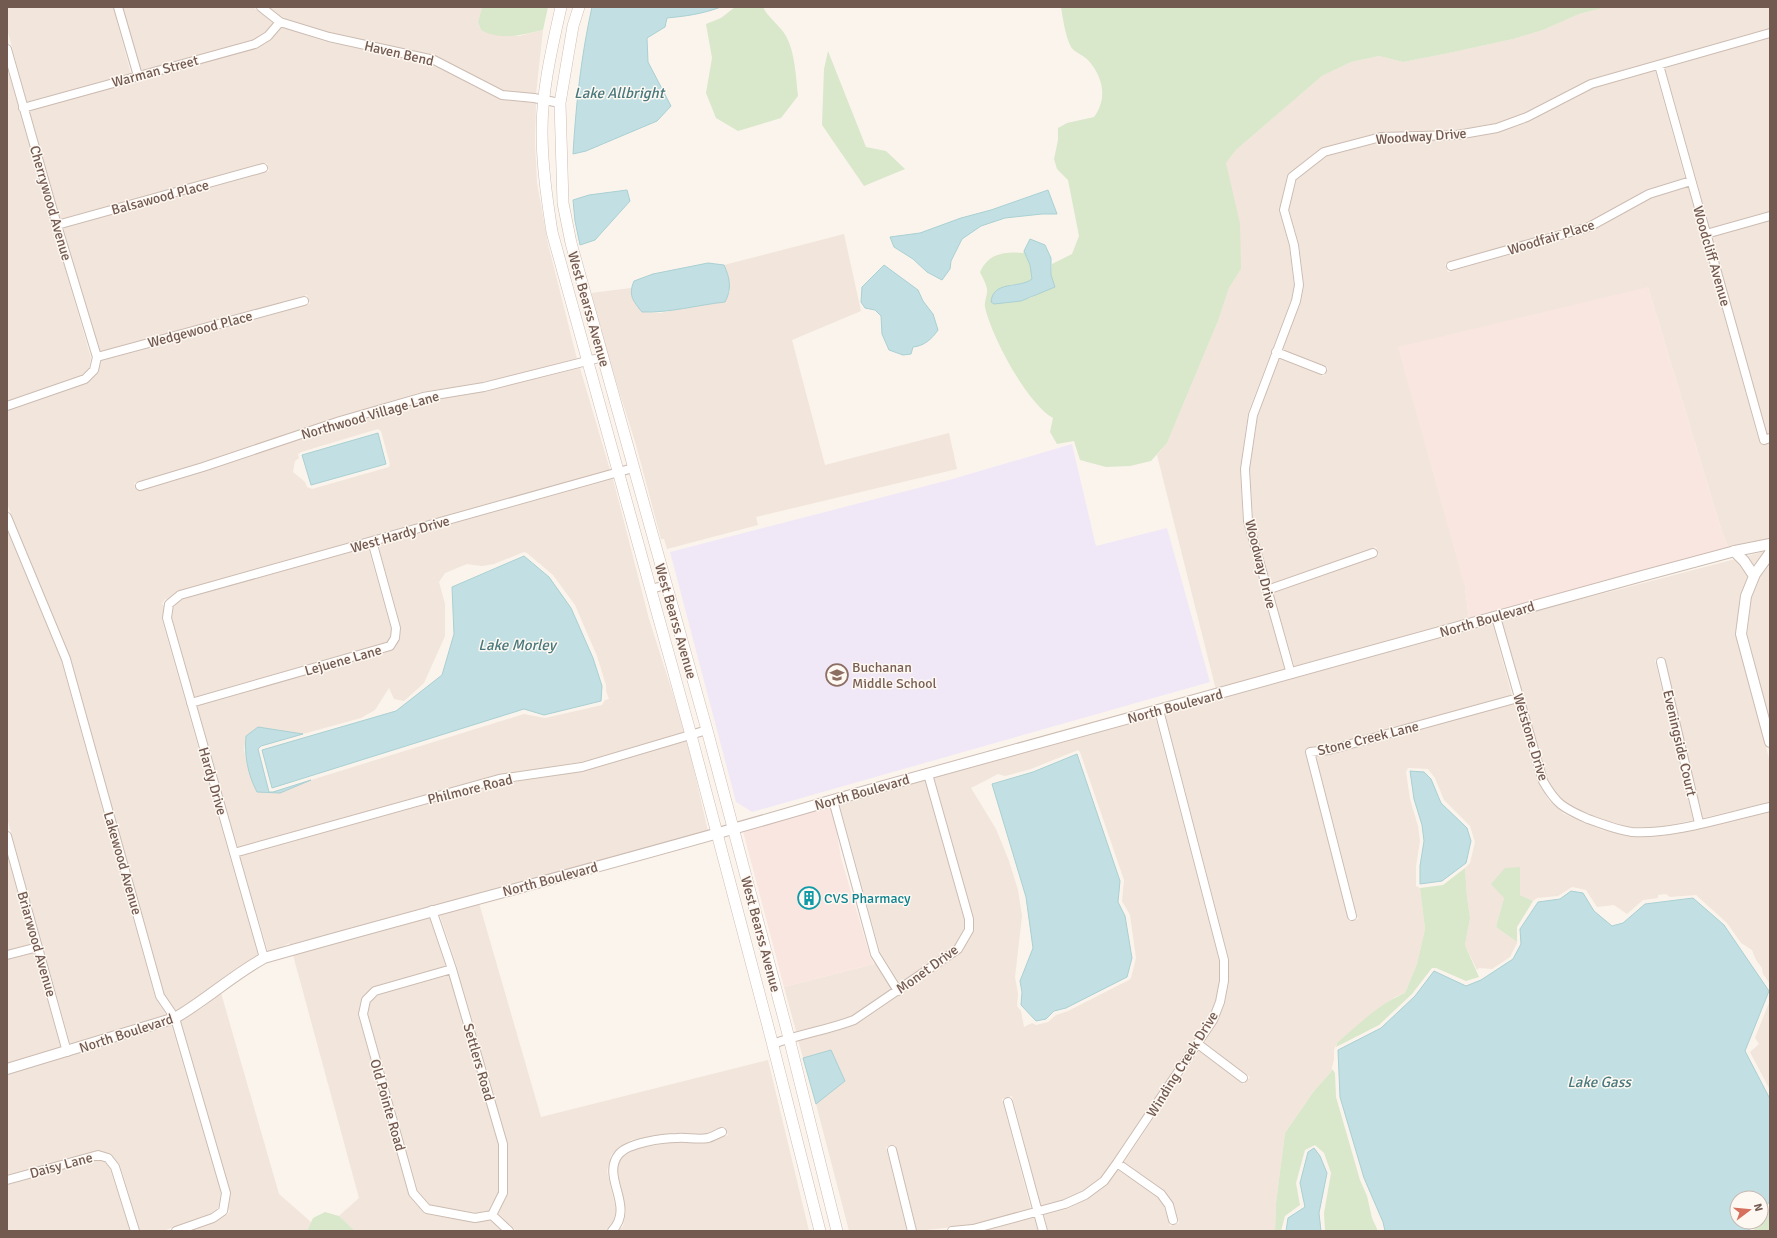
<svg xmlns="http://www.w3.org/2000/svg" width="1777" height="1238" viewBox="0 0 1777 1238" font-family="Signika,sans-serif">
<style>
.residential{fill:#f2e5db;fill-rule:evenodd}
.commercial{fill:#f9e6e1}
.education{fill:#f0e8f7}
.green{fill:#d9e7cb}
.water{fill:#c2e0e3;stroke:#a9d0d3}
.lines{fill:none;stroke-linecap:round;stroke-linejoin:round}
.minor-casing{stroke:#ccbcb2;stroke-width:10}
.tertiary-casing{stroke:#ccbcb2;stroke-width:12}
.secondary-casing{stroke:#d0bdb3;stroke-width:12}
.minor{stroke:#fff;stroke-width:8}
.tertiary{stroke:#fff;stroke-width:10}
.secondary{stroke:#fff;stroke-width:11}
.labels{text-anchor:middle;stroke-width:3;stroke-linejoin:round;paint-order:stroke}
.street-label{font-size:14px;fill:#735a51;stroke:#fdf8f2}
.education-label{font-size:14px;fill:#785e54;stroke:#fdf8f2;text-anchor:start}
.culture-label{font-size:14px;fill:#0d838f;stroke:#fdf8f2;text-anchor:start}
.water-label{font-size:15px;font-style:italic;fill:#49787d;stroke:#fdf8f2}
</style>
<rect width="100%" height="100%" fill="#fbf4ec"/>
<path class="residential" d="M7,7H113L131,74L27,102L7,29Z
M123,7H253L273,23L265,33L253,40L141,71Z
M269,7H482L478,22L481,30L519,36L543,30L536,94L504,91L436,56L330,33L283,18Z
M1607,7H1770V28L1589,80L1526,113L1496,124L1457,130L1381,133L1323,148L1287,176L1279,211L1289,246L1294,285L1291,300L1248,413L1240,470L1243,522L1285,671L1216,690L1157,455L1167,443L1218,321L1229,288L1241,269L1226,163L1236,150L1322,76L1351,62L1379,56L1403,62L1449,53L1513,39L1543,30L1579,14Z
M282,27L327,42L432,64L500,99L536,103L535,144L537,183L548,244L577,359L483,383L421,392L378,405L202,463L134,483L137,491L205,471L341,425L424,401L485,391L580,368L610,470L179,591L167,599H165L162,604L164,606L162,620L258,956L240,966L196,1001L177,1012L164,994L70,657L7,504V411L86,383L97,373L101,361L310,304L307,295L100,352L63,228L269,171L267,163L60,219L29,111L256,48L270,40ZM378,429L381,431L390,464L389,467L312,489L307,487L305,482L293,472L295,461L299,458L298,454L301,452Z
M1770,37V211L1710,228L1665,68Z
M7,68L91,358L89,368L82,375L7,402Z
M1655,70L1685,178L1646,190L1587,223L1445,264L1448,272L1590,232L1651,198L1688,187L1759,441L1765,444L1770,443V540L1730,551L1722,532L1648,287L1465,588L1469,620L1295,668L1273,593L1379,555L1376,547L1271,584L1253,520L1250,469L1258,415L1279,359L1324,376L1328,368L1282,350L1301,302L1304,286L1299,244L1289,209L1297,179L1326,156L1381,142L1457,139L1498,132L1530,120L1592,88Z
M1770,220V433L1767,434L1712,237Z
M844,234L861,311L792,340L825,465L949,433L957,469L756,517L758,525L667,549L664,539H661L636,445L603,340L591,293L631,288V291L634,302L642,312L660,313L699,305L725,302L730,291L727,271L724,265Z
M613,479L649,619L685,732L581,762L498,775L238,848L197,706L394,648L400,639L401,627L378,544ZM524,552L527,553L553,575L575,605L597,656L606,685V691L609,699L605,700L602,705L545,718L524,714L311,780L280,793L257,792L248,767L244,750L246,736L285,732L303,734L361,718L375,710L389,688L394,699L404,701L424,683L445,636V604L439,582L445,573L467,564L482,566L494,564Z
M7,530L61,660L155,997L167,1016L71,1047L7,818Z
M368,547L391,629V637L387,642L194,697L172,618L174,606L182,599Z
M1766,551L1751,572L1737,634L1770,762V802L1703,818L1664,657L1655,660L1693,820L1661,827H1632L1606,821L1569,806L1556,794L1547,779L1502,620Z
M1770,559V722L1747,633L1751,597L1759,575Z
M1492,622L1512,695L1329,746L1310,748L1305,753L1349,921L1358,919L1316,756L1331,754L1515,703L1538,782L1548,799L1564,814L1602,830L1631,836H1662L1770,811V984L1763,974L1762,968L1756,960L1752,950L1741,943L1727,923L1696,895L1670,897L1666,894L1658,895V898L1643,900L1627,914L1614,905L1597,907L1586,890L1572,887L1558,896L1537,898L1533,901L1520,895V867L1504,898L1496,927L1517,942V943L1510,957L1492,969L1479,968L1477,970L1465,945L1470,918L1467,897L1465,868L1470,863L1475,842L1470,826L1444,800L1435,778L1428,769L1408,768L1406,772L1410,799L1418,826L1420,841L1416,866V886L1420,888L1425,929L1417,964L1405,993L1395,997L1337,1043L1334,1050V1059L1331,1072L1314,1091L1285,1133L1276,1203L1275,1231H1048L1044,1215L1067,1209L1087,1199L1107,1184L1118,1170L1157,1197L1164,1207L1170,1226L1179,1223L1174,1204L1165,1191L1124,1162L1199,1051L1244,1084L1250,1077L1204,1043L1217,1022L1225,1003L1229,981V959L1165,713Z
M1155,716L1219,961V981L1216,1001L1208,1019L1113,1161L1100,1178L1082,1191L1064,1200L1041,1206L1012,1096L1002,1099L1031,1209L972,1225L917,1231L895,1145L886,1147L907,1231H849L816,1104L845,1081L831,1050L803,1058L798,1040L837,1031L857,1024L961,953L973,932V917L934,777ZM1078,750L1080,752L1124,880L1122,901L1130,915L1136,958L1131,978L1129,980L1068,1011L1056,1015L1048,1022L1036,1025L1032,1023L1024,1027L1021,1011L1017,1006L1018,994L1015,977L1022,916L1018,890L1009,861L996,829L971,788L998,774L1005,776L1031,769Z
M687,740L708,831L436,905L290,946L289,943L278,949L268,952L240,856L500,784L583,771Z
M925,779L964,919V929L954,947L900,984L880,952L839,803Z
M7,855L32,944L7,951Z
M479,903L541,1117L768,1060L809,1231H618L623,1226L626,1211L617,1169L620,1160L625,1153L633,1149L675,1142L708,1143L728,1135L725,1127L706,1134L675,1133L631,1140L618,1148L611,1155L607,1171L616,1210L613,1223L605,1231H516L498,1213L508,1193V1143L456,964L439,913Z
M429,916L446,967L372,988L361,1000L358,1015L409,1196L425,1214L474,1222L490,1220L502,1231H355L339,1216L359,1198L293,955Z
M34,952L61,1049L7,1065V960Z
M874,962L892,990L852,1016L835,1023L796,1031L784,987L874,964Z
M449,975L498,1145V1193L488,1211L476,1213L430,1205L418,1191L368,1014L370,1002L378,995Z
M221,993L279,1194L311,1222L307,1231H190L214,1222L224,1215H227L230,1211L228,1209L231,1192L181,1020L202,1008Z
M1770,1000V1090L1750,1052L1759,1044L1755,1038Z
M171,1024L221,1194L218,1208L210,1214L163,1231H140L120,1165L112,1156L100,1151L7,1175V1074Z
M97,1160L105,1162L110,1169L130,1231H7V1185Z
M1034,1217L1038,1231H984Z"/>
<path class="commercial" d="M1648,287L1722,532L1730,551L1469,620L1465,588L1398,347Z
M830,805L836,828L841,858L870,956L874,964L784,987L743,831Z"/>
<path class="education" d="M1072,444L1096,546L1167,528L1210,682L752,812L736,802L670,552L949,480Z"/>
<path class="green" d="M482,7H548L543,30C522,35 501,41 481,30L478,22Z
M735,7H763C768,18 780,25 786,36C795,52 796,78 798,96L781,118L738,131L716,118L706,93L712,58L706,24L721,18Z
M1061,7H1607L1579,14L1543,30L1513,39L1449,53L1403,62L1379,56L1351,62L1322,76L1236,150L1226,163L1240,224L1241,269L1229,288L1218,321L1167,443L1151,461L1130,466L1106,467L1080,460L1074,441L1057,444L1050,432L1053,418C1027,404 991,335 985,307C984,302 987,296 987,292C988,286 982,277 980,272C988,254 1004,251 1023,253L1024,251L1030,265L1032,279L1027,283L1009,285L1005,303L1031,298L1037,294L1055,287L1051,275L1052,264L1072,254L1079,236L1068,180L1057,169L1054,159L1058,140V128L1067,123L1094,117C1108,98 1103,77 1088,60C1083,55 1074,52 1071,47C1065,35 1063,19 1061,7Z
M828,51L866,147L886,151L905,169L864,186L822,125L824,69Z
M1520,867V895L1533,901L1517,927V942L1496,927L1504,898L1491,884L1505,868Z
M1465,868L1467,897L1470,918L1465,945L1479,977L1466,981L1436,968H1432L1412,994L1379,1025L1336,1047L1337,1043C1358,1025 1379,1004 1405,993L1417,964L1425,929L1420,888L1443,885Z
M1332,1069L1335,1073L1336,1097L1360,1180L1367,1196L1372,1218L1378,1231H1325L1324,1213L1331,1173L1324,1153L1315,1145L1305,1150L1296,1183L1300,1205L1285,1216L1281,1231H1275L1276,1203L1285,1133L1314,1091L1331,1072Z
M1770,1208V1231H1753L1761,1222Z
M325,1212L339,1216L355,1231H307L313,1218Z"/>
<path class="water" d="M592,7H721C702,14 687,16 667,18L665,27L647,38L648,62L671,106L657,121L586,151L573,154C576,104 581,56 592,7Z
M627,190L630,201L595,240L580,245L575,221L573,200L589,195Z
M1048,190L1057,214H1042L1005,218L981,226L962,239L951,261L950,269L942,280L927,272L913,259L894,247L890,237L920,233L961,218L991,210Z
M1030,239L1045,245L1051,258V275L1055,287L1021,301L994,304L991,302C993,280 1019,289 1032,279L1030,265L1024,251Z
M708,263L724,265C730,278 732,289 725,302C697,305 670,313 642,312C633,301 628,295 634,281L653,274Z
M884,265L918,290L923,301L933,314L938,330C932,339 924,346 913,347L911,354L903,355L889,350L882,334L881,316L875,310L865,308L861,302L862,287Z
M378,433L386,464L311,485L302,455Z
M524,556L549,577L571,608L593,658L602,686L601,701L544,715L524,709L272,788L262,750L396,711L442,675L454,634L452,587Z
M258,727L303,734L261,746L258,749L269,792H273L311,780L280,793L257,792C248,775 244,755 246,736Z
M1077,754L1120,881L1118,902L1125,916L1132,958L1127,977L1066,1008L1054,1011L1046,1019L1036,1021L1021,1005L1022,992L1020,981L1033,948L1026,897L992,784L1033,772Z
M1410,771L1424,772L1431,779L1441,803L1467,828L1471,841L1466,863L1442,881L1420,884V866L1424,841L1422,825L1414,799Z
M1571,891L1583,893L1594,911L1612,926L1623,923L1645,904L1693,898L1724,925L1769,991L1745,1051L1770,1099V1201L1761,1213V1198H1737V1222H1755L1748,1231H1385L1383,1222L1364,1178L1340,1097L1338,1050L1381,1028L1415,996L1434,971L1466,986L1481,980L1513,959L1521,944L1520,929L1538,902L1560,899Z
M831,1050L845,1081L816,1104L803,1058Z
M1314,1148L1320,1156L1327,1173L1319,1213L1321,1231H1286L1288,1218L1305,1207L1300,1183L1308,1152Z"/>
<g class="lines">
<g class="minor-casing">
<path id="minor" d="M118,7L138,76
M261,7L280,22L329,37L434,60L502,95L534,98L560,103
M7,49L57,225L97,357L94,370L85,379L7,406
M1659,65L1764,440L1770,438
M23,108L255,44L268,36L280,22
M57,225L263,168
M1706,234L1770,216
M1451,266L1589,227L1649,194L1691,181
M1276,352L1322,370
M97,357L304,301
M140,486L203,467L340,421L423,397L484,387L603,357
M7,517L66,659L160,996L175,1018L226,1193L223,1211L213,1218L176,1231
M651,589L666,585
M1267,590L1373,553
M1496,617L1543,781C1556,804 1563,808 1588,819C1602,824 1617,830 1632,832C1672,835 1730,816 1770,807
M1661,662L1699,823
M1291,674L1248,521L1245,469L1253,415L1296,301L1299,285L1294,245L1284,210L1292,177L1324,152L1381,137L1457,135L1497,128L1527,117L1591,84L1770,33
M191,703L390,646L395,638L396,628L372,541
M833,800L875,954L898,991
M7,836L67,1052
M234,853L499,779L582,767L707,730
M432,910L452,969L503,1144V1193L492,1215
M1352,916L1310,752L1329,750L1518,698
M7,955L38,947
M264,958L167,618L169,604L180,595L633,468
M452,969L375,991L366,1000L363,1014L413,1193L427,1209L475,1218L492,1215L509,1231
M773,1044C800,1034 828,1030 854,1020L958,949L969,930V919L928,774
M1198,1044L1243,1078
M1008,1102L1043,1231
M892,1150L912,1231
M1117,1163L1161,1194L1169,1205L1173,1220
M7,1180L98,1155L108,1158L115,1167L135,1231
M612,1231C636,1206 600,1177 619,1154C628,1143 663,1138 677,1138C686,1137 698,1140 708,1138C712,1137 717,1134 722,1132
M952,1231L973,1229L1065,1204L1085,1195L1104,1181L1117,1163L1213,1020L1220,1002L1224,981V960L1159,710"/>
</g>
<g class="tertiary-casing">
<path id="tertiary" d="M1734,551L1744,561L1754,576
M1770,553L1755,574L1746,596L1741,634L1770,742
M7,1069L175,1018C206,1000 233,975 264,958C454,904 645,856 833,800L1642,576L1735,551L1770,544"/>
</g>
<g class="secondary-casing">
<path id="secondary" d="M561,7C552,48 542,89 542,131C542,165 547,199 552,232L691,735L770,1034L820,1231
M579,7L573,26L560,103L563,203L571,243L707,730L789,1038L837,1231"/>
</g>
<use href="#minor" class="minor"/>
<use href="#tertiary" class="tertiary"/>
<use href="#secondary" class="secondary"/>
</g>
<defs>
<g id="school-ring" transform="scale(1.15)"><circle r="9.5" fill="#fdf8f2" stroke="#8d6e63" stroke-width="1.5"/><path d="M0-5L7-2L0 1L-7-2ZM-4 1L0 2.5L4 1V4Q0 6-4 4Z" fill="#8d6e63"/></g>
<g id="building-ring" transform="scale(1.15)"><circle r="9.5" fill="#fdf8f2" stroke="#0f9aa8" stroke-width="1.5"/><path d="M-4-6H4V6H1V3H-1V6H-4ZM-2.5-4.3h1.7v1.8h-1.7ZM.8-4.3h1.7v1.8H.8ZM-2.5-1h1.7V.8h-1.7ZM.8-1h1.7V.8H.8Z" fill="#0f9aa8"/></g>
</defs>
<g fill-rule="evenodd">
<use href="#school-ring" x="837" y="675"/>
<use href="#building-ring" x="809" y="898"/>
</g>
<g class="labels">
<g class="street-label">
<text transform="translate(399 53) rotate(13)" y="5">Haven Bend</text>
<text transform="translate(155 71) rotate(-15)" y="5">Warman Street</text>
<text transform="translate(1421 136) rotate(-4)" y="5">Woodway Drive</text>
<text transform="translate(160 197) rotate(-15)" y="5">Balsawood Place</text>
<text transform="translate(51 203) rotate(74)" y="5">Cherrywood Avenue</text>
<text transform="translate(1551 237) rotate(-17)" y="5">Woodfair Place</text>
<text transform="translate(1712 256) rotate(74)" y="5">Woodcliff Avenue</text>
<text transform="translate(589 309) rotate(74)" y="5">West Bearss Avenue</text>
<text transform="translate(200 329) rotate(-15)" y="5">Wedgewood Place</text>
<text transform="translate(370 415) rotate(-16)" y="5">Northwood Village Lane</text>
<text transform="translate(400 534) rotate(-16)" y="5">West Hardy Drive</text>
<text transform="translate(1261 564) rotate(76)" y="5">Woodway Drive</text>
<text transform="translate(1487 619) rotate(-16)" y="5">North Boulevard</text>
<text transform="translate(676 621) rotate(74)" y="5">West Bearss Avenue</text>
<text transform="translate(343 660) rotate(-16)" y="5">Lejuene Lane</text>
<text transform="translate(1175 706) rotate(-15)" y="5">North Boulevard</text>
<text transform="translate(1531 737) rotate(73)" y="5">Wetstone Drive</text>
<text transform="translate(1368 738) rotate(-14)" y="5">Stone Creek Lane</text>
<text transform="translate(1680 743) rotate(77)" y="5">Eveningside Court</text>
<text transform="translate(213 781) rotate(74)" y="5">Hardy Drive</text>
<text transform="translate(470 789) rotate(-14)" y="5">Philmore Road</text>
<text transform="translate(862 792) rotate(-16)" y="5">North Boulevard</text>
<text transform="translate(123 863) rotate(74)" y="5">Lakewood Avenue</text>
<text transform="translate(550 879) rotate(-15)" y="5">North Boulevard</text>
<text transform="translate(761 934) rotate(75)" y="5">West Bearss Avenue</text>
<text transform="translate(37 944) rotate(74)" y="5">Briarwood Avenue</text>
<text transform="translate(927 969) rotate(-36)" y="5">Monet Drive</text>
<text transform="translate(126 1033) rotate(-18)" y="5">North Boulevard</text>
<text transform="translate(479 1062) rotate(74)" y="5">Settlers Road</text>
<text transform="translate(1182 1064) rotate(-58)" y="5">Winding Creek Drive</text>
<text transform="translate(388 1105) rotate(74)" y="5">Old Pointe Road</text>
<text transform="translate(61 1165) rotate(-15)" y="5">Daisy Lane</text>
</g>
<g class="education-label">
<text x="852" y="672">Buchanan<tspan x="852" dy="16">Middle School</tspan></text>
</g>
<g class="culture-label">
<text x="824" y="903">CVS Pharmacy</text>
</g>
<g class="water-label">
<text x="619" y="98">Lake Allbright</text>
<text x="517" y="650">Lake Morley</text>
<text x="1599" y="1087">Lake Gass</text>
</g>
</g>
<rect width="1777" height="1238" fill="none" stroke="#735a51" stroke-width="16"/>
<g transform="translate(1749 1210) rotate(74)"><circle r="19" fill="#fdf8f2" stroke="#c6b9b2"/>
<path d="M0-3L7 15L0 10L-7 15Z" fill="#d6705f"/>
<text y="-6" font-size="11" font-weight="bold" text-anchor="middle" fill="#735a51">N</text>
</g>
</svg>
